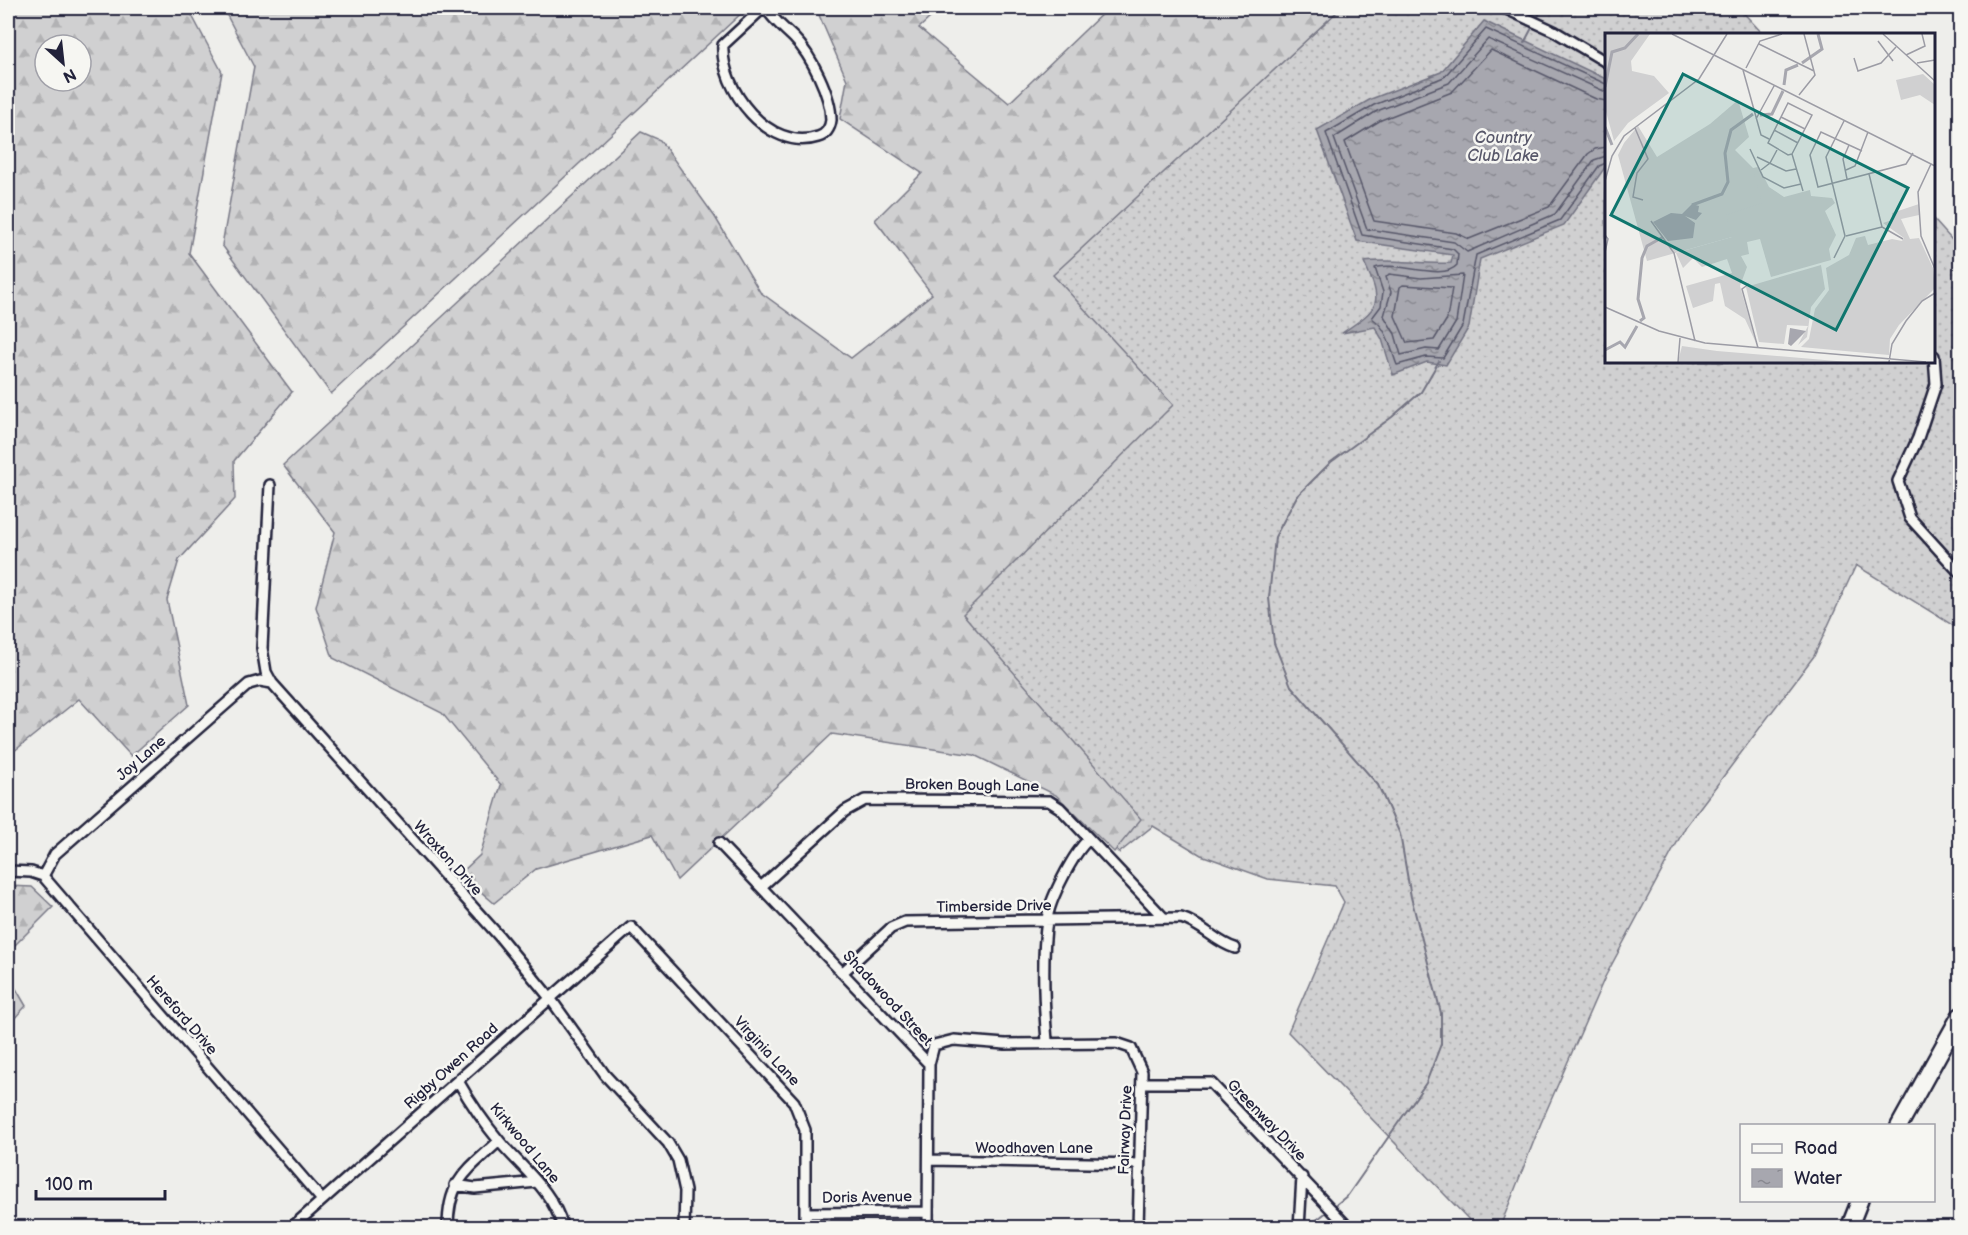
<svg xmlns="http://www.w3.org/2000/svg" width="1968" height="1235" viewBox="0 0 1968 1235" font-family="'Balsamiq Sans',sans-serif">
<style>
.grass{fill:url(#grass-dots);stroke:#797986;stroke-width:1.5}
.forest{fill:url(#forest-firs);stroke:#797986;stroke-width:1.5;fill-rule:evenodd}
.water{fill:url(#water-ripples);stroke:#727281;stroke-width:1.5}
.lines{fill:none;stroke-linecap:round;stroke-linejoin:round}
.shore{stroke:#575769;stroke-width:1.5}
.stream{stroke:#727281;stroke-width:2}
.street-casing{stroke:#22223b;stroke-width:14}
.primary-casing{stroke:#22223b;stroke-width:20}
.street{stroke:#f6f6f2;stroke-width:9}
.primary{stroke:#f6f6f2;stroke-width:15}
.labels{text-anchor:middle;stroke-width:5;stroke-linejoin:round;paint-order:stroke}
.street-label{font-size:15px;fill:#22223b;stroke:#f6f6f2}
.water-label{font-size:16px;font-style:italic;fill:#575769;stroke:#f6f6f2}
.inset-river{fill:none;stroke:#a7a7af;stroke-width:3}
.inset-road{fill:none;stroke:#9c9ca5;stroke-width:1.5}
.view{fill:#0f766e;fill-opacity:0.15;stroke:#0f766e;stroke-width:3}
.inset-edge{fill:none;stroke:#22223b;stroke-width:3}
</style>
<defs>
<pattern id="grass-dots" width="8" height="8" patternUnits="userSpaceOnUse" patternTransform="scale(1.5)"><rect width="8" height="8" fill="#d0d0d1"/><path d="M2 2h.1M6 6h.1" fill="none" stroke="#b2b2b4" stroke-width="1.8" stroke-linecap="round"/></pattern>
<pattern id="forest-firs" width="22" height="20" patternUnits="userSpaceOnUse" patternTransform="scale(1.5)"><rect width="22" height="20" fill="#d0d0d1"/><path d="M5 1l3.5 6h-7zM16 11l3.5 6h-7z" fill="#b2b2b4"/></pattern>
<pattern id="water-ripples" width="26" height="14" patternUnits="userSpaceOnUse" patternTransform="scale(1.5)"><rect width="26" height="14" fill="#a7a7af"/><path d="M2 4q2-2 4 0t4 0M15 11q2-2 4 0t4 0" fill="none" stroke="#888890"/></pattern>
</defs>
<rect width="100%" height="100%" fill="#eeeeeb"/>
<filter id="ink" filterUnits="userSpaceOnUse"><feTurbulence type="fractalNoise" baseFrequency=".0167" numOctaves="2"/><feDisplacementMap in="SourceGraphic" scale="12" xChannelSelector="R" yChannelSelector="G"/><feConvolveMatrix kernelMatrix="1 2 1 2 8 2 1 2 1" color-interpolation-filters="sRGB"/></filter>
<g filter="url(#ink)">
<path class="grass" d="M1341,8H1739L1763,34H1606V362H1934V220L1960,249V630L1856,565L1814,656L1686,826L1605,977L1541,1123L1500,1227H1476L1288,1032L1344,902L1335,886L1268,879L1201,855L1153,826L1119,853L915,639L1052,275Z"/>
<path class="forest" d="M8,8H188L222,72L189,253L292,392L234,461L235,499L179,560L167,600L189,705L131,756L79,699L8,756ZM45,45H81V81H45Z
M223,8H747L331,394L222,245L254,67Z
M816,8H941L919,28L1009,103L1108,8H1341L1053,275L1173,405L963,614L1141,819L1114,852L1056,795L974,755L832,734L677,880L652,835L536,869L494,903L460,874L480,855L501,785L442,713L333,658L316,607L335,532L283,465L641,132L660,140L715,217L760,292L851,358L932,294L875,220L922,173L840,119L847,80Z
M8,886L32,887L53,907L8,952Z
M8,975L26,1006L8,1025Z"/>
<path class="water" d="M1484,21L1606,79V166L1564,225L1480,259L1469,327L1446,365L1427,362L1393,375L1382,339L1375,327L1342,333C1380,307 1384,305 1364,262C1393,258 1422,265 1451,263L1453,255L1357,241L1317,130L1371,99L1441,72Z"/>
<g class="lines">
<path class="shore" d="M1606,84L1486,29L1444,77L1374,105L1326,133L1362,235L1453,249L1458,254L1457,265C1443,282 1394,260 1375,268L1383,292L1381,306L1372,318C1388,329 1390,347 1397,365L1426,357L1443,358L1463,325L1476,255L1560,220L1599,166L1606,163
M1606,92L1488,39L1449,83L1377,111L1334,138L1367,229L1454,242L1467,252L1555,214L1594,160L1606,156
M1606,101L1596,99L1491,50L1452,92L1381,120L1345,142L1374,221L1456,233L1469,239L1549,207L1588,154L1595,149L1606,147
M1389,274L1421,278L1463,275L1456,322L1439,350L1426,349L1401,355L1395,334L1384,316L1391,292L1386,277Z
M1403,285L1452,288L1447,319L1434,340L1407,343L1395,316L1400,287Z"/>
<path class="stream" d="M1537,19L1542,8
M1524,43L1534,24
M1332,1208L1348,1195L1426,1083L1441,1044V1013L1411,897L1400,834L1378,785L1291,686L1274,643L1269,598L1275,537L1297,496L1331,462L1392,417L1421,392L1439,361
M1301,1222H1314L1328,1211
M1270,1228L1277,1222H1295"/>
<g class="street-casing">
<path id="street" d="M763,8L723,45C720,89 769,153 818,137C825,135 830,129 831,120C831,95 811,55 794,38C784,28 773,20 766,8
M1504,8L1554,31L1606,62
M1934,356L1936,384L1918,438L1898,481L1910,518L1960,573
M270,485L262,648L266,672L272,683L499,936L550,998L605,1075L668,1143L678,1160L685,1191L684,1228
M719,843L929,1064L928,1228
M8,871L31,872L43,876L322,1200
M43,876L55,854L249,684L260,681L272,683
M762,886L845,811L865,800L1049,801L1060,808L1163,917
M843,972L891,928L905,922L1181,918C1202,924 1215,942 1235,948
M1047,1041C1044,1006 1042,955 1047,920C1049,900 1074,852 1089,839
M929,1064L934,1045L954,1040L1005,1044L1116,1043L1131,1048L1142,1072L1138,1228
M458,1081C470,1102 485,1124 500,1142C523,1169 554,1192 563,1228
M1142,1083H1211L1349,1228
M930,1160L1139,1164
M455,1185L475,1188L537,1182
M805,1213L928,1212
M291,1228L631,927L794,1102L805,1130V1228
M448,1228C448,1180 467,1171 499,1141
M1299,1228L1302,1177"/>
</g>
<g class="primary-casing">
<path id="primary" d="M1899,1126L1960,1016
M1849,1228L1860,1200"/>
</g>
<use href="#street" class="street"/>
<use href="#primary" class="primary"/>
</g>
</g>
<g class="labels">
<g class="street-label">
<text transform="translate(141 758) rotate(-41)" y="5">Joy Lane</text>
<text transform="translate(972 785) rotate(1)" y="5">Broken Bough Lane</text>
<text transform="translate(448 858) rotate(48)" y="5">Wroxton Drive</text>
<text transform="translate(994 906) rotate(-1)" y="5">Timberside Drive</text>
<text transform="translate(888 998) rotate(47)" y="5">Shadowood Street</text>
<text transform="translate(182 1015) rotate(49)" y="5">Hereford Drive</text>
<text transform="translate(767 1051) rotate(47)" y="5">Virginia Lane</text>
<text transform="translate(451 1066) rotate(-42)" y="5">Rigby Owen Road</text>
<text transform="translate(1267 1120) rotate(46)" y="5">Greenway Drive</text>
<text transform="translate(1125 1130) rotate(-88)" y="5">Fairway Drive</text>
<text transform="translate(525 1143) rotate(50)" y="5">Kirkwood Lane</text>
<text x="1034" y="1153">Woodhaven Lane</text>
<text transform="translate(867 1197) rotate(-1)" y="5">Doris Avenue</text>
</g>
<g class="water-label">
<text x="1503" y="143">Country<tspan x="1503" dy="18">Club Lake</tspan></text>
</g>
</g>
<g transform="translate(1605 33)">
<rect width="330" height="330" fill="#eeeeeb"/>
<path d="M133,67L144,104L130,117L148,135L153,134L164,170L127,204L42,228L13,122L19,110L33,93L52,124L105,91Z" fill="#d0d0d1"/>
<path d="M0,1H45L26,28L27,38L49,43L64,60L23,90L9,108L0,75ZM154,134L164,154L179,164L205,157L206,163L227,165L230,170L220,178L231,202L224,216L226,227L166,244L155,206L142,209L144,221L136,223L142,234L135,253L151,310L140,286L120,273L115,250L110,251L108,268L88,275L81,253L127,240L122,226L97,234L88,225L78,235L71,220L127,204L121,182L157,170L148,137ZM314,171V182L296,186L305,206L314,205L328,235L330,255L294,292L285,306L284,322L196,314L204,306L210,276L224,257L221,235L244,222L251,205L260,203L263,212L287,206L297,208L299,205L278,190L287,187V180ZM216,232L220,256L206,274L202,304L193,312L203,293L182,292L179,311L154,309L141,254ZM77,313L112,318L243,329H73Z" fill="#d0d0d1"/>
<path d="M318,41L330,52V72L315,62L296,67L291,47Z" fill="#d0d0d1"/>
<path d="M87,171L94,173L93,179L97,180L91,187L80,183L90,190L88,205L63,208L48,189L66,180L77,181ZM185,295L201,298L186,313L183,311Z" fill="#a7a7af"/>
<path class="inset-river" d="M197,30L217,16L213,1M179,52L181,37L193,32M0,54L7,19L20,15L33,1M155,82L167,81L178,58M0,94L7,112M87,172L117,161L123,149L120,120L126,97L148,81M35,288L39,285L33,266L37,225L42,213L58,204M0,317L15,309L20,314L32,293"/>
<path class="inset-road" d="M67,1L330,133M278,1L330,48M273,8L288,28M154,11L209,38M301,22L320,13L317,1M249,25L253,38L276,30L291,14M312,30L330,27M141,35L155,8L177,1M138,37L156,102L164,106M194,62L210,42L199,1M176,84L200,96M151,86L169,53M30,95L43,126L32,140L28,164L38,167M169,97L193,110M145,116L158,144L179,155L196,151M257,118L216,99L205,122L213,154L301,131L308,120M187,121L183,122L163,110L183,70L207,82L187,121L198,158M152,124L181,138L191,136M326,131L313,159L316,203L330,236M156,137L165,130L172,117M241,137L250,133L263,99M264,141L277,194L298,206M242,146L238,126L244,112M0,148L7,123L19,103L94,46L122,1M46,188L69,220L90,308M0,202L3,206L0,219M241,203L277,194M229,225L240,203L221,124L239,88M144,251L137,256L153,315M0,274L54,298L100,310L321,329M73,329L75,305M284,329L287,311L301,288L317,268L330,260"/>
<path class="view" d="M78,41L303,155L231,297L6,182Z"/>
<rect width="330" height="330" class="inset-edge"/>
</g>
<rect width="1968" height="1235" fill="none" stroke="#f6f6f2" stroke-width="30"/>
<rect x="15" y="15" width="1938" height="1205" fill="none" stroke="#22223b" stroke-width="2" filter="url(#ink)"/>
<rect x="1740" y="1124" width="195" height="78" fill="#f6f6f2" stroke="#a1a1a9" stroke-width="1.5"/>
<rect x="1752" y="1144" width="30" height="9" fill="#f6f6f2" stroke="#a1a1a9" stroke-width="1.5"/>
<text x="1794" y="1154" font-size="18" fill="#22223b">Road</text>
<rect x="1752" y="1169" width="30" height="18" fill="url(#water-ripples)" stroke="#a1a1a9" stroke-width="1.5"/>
<text x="1794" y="1184" font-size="18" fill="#22223b">Water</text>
<g transform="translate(63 63) rotate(153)"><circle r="28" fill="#f6f6f2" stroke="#a1a1a9" stroke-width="1.5"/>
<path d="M0-4.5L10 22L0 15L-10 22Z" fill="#22223b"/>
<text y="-9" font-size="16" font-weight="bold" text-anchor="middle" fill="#22223b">N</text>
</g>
<path d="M36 1190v9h129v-9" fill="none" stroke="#22223b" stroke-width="3"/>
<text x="45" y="1190" font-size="18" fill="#22223b" stroke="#f6f6f2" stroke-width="4.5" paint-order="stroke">100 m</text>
</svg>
